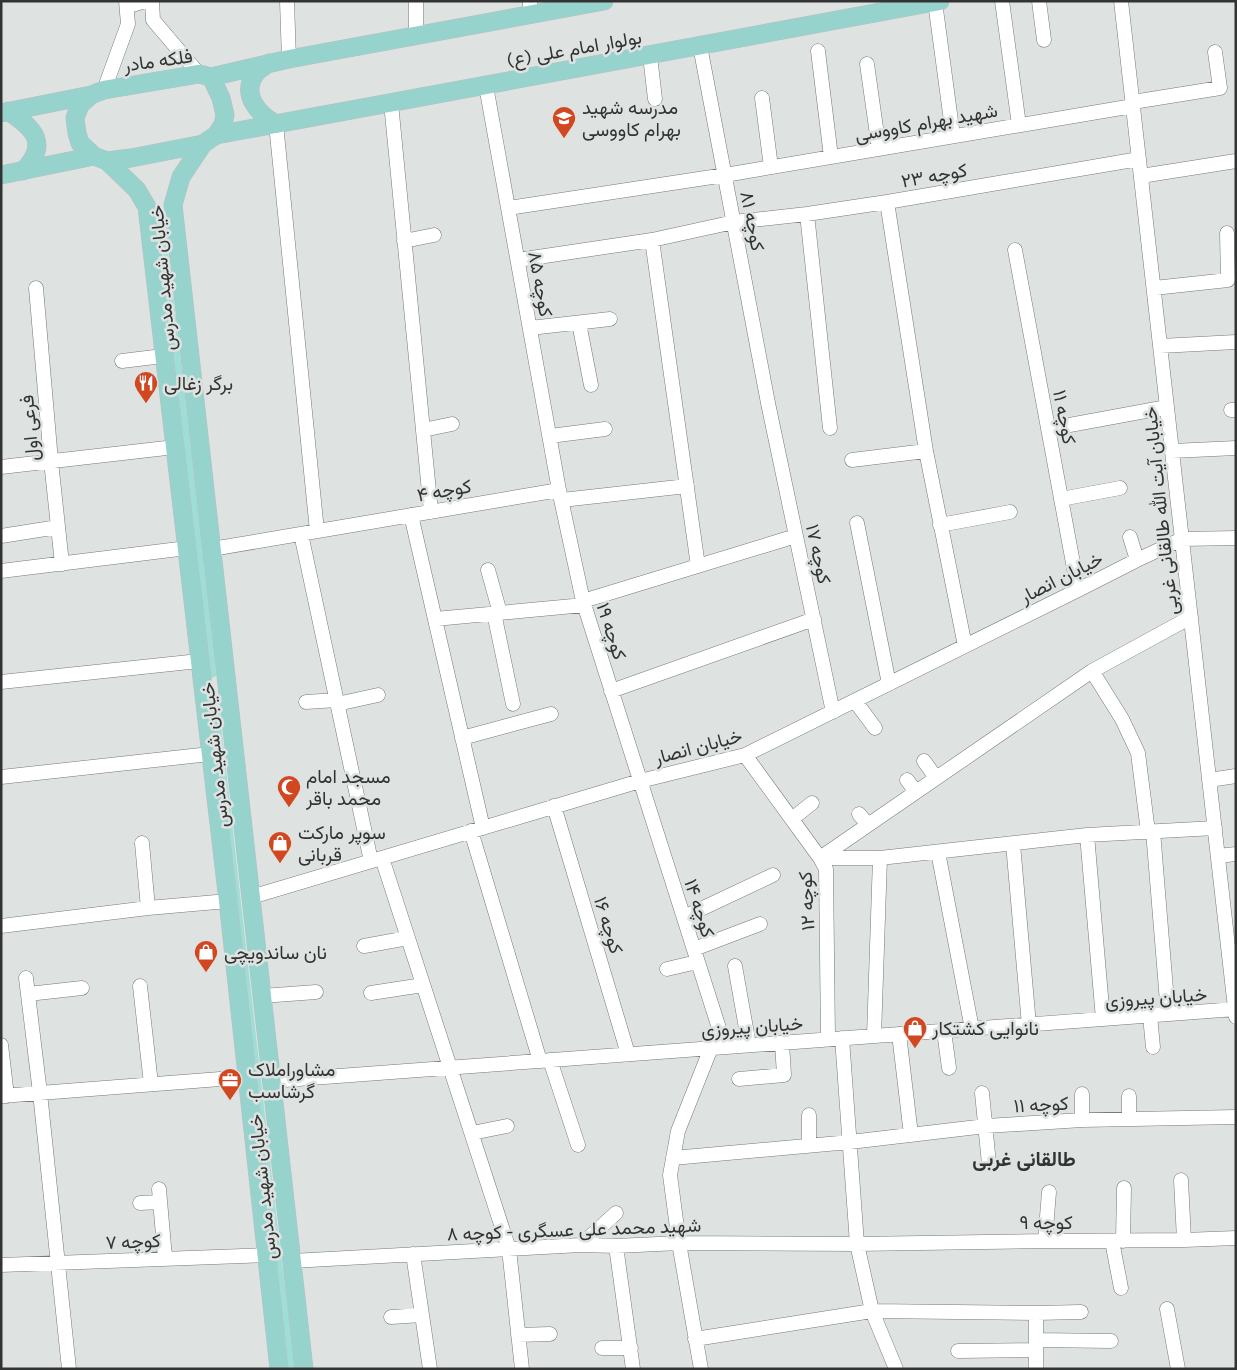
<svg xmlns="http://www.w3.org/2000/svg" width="1237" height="1370" viewBox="0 0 1237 1370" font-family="Karla,Vazirmatn,sans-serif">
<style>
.green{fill:#9dded6}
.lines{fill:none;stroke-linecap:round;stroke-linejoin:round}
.minor-casing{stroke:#757978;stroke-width:15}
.major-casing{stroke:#bdbebe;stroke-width:19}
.minor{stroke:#fff;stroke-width:14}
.major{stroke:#97d3cd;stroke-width:18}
.labels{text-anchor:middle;stroke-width:5;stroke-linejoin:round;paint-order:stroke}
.street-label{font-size:19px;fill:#323433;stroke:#dee3e2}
.poi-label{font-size:19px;fill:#323433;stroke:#dee3e2;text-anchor:start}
.neighbourhood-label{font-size:20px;font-weight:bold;fill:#323433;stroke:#dee3e2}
</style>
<rect width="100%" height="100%" fill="#dee3e2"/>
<path class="green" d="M161,217L163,218L166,233L206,578L216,673V676L212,678L210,676L200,595L159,218Z
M217,705L219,707L278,1232L296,1369H288L213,707Z"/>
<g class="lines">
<g class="minor-casing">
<path id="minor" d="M126,1L132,5L145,1
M152,1L153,20L199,74
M287,1L289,59
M416,1V36
M530,1V15
M1002,1L1019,125
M1039,1L1044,40
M1121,1L1236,1017
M935,2L953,136
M700,46L768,403L833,712
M818,51L831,157
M650,56L655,99
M867,64L879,149
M486,86L559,490L583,601L725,1047
M104,90L128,24L126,1
M762,98L771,167
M1133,102L1220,88L1215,52
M391,103L431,512
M276,124L317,531
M1141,176L1236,161
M887,202L926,451L965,646
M508,208L725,175L1133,106
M807,214L830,428
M652,240L698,566
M404,241L434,235
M1015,250L1078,590
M518,260L652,240L734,222L807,214L887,202L1139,159
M36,288L51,461L62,564
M1154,288L1228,280L1227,233
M579,323L591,385
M530,328L610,319
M1160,346L1236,342
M122,361L163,356
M1231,410H1236
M1048,429L1167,407
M423,430L452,424
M550,436L605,429
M1172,451L1236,448
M852,460L926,451
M1,467L175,447
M1061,499L1120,488
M562,500L687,486
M411,515L483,828
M857,523L889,684
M940,525L1010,512
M301,534L371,861
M1,536L58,527
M1130,537L1137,560
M212,549L559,490
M488,570L500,613
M1,571L187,548
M583,601L796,536
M494,613L513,704
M435,619L584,605
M1092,671L1122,719L1138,753L1148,832
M1,682L199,661
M611,691L814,619
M855,701L875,728
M306,702L337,700
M337,704L378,695
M462,738L551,714
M745,755L820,858L826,869L828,1039
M924,761L936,778
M1,777L210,754
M907,780L916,792
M1209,780L1236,776
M554,806L628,1054
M859,814L868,825
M792,819L812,803
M471,831L540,1061
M1153,831L1168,1014
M1087,835L1103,1019
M142,843L148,908
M1013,844L1029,1025
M938,852L972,1029
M1218,856L1236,854
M382,858L509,1249L522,1369
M820,858L1092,671L1191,617
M820,858H880L1087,835L1215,828
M251,897L640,781L745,755L1078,590L1137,560L1182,539L1236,538
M684,917L773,875
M1,926L148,908L228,901
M364,946L408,938
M694,949L760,924
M735,966L749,1045
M667,969L697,962
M26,978L40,1093L69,1369
M140,986L151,1084
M371,993L423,985
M28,994L82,988
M262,996L316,992
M1150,1016L1153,1047
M944,1031L949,1068
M899,1034L911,1135
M874,1036L880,858
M842,1038L857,1244L872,1311L896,1369
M1,1045L7,1096
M550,1060L578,1145
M739,1079L784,1075L782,1043
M271,1081L1236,1009
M982,1093L989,1164
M1082,1094V1120
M1,1096L246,1077
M1129,1096V1119
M472,1133L507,1126
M809,1146V1115
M673,1158L850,1142L986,1126L1082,1120L1236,1117
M1181,1180L1184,1240
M159,1189L165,1258
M140,1203L159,1202
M1045,1241L1049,1192
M1112,1241L1121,1288
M1123,1241L1124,1188
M581,1245L616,1213
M616,1246L633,1369
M413,1254L430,1369
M292,1261L581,1245L616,1246L679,1243L857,1244L1045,1241L1184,1240L1236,1238
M1,1265L267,1255
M1167,1309L1178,1369
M1036,1313V1369
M391,1317L422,1315
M518,1335L550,1334
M695,1339L872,1311L1036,1313L1081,1312
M1036,1340L1111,1341
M602,1348H631
M958,1351L1036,1350
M701,1369L679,1243L670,1175L678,1131L711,1048"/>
</g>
<g class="major-casing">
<path id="major" d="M269,63C265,66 259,69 256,73C240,94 258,114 276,124
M199,74L211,77L221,98L225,115L223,125L216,135L203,144L131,158L107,161L94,156L80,143L77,133L75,118L80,105L91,95L104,90Z
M211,77L289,59L604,1
M8,111C34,128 50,144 23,171
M1,113L91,95
M216,135L940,1
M203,144L181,177L173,205L304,1369
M107,161L137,190L147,207L228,901L279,1369
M1,175L94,156"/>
</g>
<use href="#minor" class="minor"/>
<use href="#major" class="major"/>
</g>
<defs>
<g id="school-pin" transform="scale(1.25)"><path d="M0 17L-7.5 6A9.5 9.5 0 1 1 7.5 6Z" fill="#d04720" stroke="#dee3e2"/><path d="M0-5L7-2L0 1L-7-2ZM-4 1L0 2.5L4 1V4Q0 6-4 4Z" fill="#fff"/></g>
<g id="restaurant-pin" transform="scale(1.25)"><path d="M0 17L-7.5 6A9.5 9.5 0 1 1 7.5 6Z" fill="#d04720" stroke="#dee3e2"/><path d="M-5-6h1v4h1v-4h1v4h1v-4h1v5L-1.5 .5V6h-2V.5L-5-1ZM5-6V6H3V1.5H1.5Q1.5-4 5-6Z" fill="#fff"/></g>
<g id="mosque-pin" transform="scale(1.25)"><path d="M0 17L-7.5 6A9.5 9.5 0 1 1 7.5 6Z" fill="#d04720" stroke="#dee3e2"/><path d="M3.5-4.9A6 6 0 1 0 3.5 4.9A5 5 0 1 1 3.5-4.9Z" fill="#fff"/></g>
<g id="shop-pin" transform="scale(1.25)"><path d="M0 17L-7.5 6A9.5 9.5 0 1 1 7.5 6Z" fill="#d04720" stroke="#dee3e2"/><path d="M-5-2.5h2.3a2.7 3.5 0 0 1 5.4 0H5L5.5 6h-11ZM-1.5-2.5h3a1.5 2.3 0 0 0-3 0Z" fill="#fff"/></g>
<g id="office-pin" transform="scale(1.25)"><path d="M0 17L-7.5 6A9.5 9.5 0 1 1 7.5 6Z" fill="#d04720" stroke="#dee3e2"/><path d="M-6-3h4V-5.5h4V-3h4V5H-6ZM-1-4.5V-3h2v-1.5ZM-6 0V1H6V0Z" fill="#fff"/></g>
</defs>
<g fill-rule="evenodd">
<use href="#school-pin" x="564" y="118"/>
<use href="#restaurant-pin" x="146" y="383"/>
<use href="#mosque-pin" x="289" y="787"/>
<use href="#shop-pin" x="280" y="843"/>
<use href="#shop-pin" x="206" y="952"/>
<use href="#shop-pin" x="915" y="1028"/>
<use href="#office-pin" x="230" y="1080"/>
</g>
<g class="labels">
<g class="street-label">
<text transform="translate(574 48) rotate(-10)" y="7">بولوار امام علی (ع)</text>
<text transform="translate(158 60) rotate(-8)" y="7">فلکه مادر</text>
<text transform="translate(926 122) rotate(-10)" y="7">شهید بهرام کاووسی</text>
<text transform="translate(934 175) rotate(-10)" y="7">کوچه ۲۳</text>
<text transform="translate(753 221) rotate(79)" y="7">کوچه ۸۱</text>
<text transform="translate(162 278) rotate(-95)" y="7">خیابان شهید مدرس</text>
<text transform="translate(541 284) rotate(80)" y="7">کوچه ۸۵</text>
<text transform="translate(1065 417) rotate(79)" y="7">کوچه ۱۱</text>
<text transform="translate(29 428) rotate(-95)" y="7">فرعی اول</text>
<text transform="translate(444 490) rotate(-10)" y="7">کوچه ۴</text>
<text transform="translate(1160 511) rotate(-96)" y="7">خیابان آیت الله طالقانی غربی</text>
<text transform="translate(819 554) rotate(78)" y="7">کوچه ۱۷</text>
<text transform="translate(1061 577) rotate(-27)" y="7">خیابان انصار</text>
<text transform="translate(612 631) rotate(72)" y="7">کوچه ۱۹</text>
<text transform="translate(698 746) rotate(-15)" y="7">خیابان انصار</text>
<text transform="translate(214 755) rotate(-96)" y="7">خیابان شهید مدرس</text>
<text transform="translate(806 901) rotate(-93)" y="7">کوچه ۱۲</text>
<text transform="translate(700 908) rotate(72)" y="7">کوچه ۱۴</text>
<text transform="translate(609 925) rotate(73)" y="7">کوچه ۱۶</text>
<text transform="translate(1156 997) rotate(-4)" y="7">خیابان پیروزی</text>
<text transform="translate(752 1026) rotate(-4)" y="7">خیابان پیروزی</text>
<text transform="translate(1041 1104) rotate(-3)" y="7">کوچه ۱۱</text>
<text transform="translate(262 1187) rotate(-96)" y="7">خیابان شهید مدرس</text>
<text x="1046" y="1229">کوچه ۹</text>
<text transform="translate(574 1229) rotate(-2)" y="7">شهید محمد علی عسگری - کوچه ۸</text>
<text transform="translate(133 1241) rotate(-2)" y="7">کوچه ۷</text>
</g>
<g class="poi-label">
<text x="582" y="114">مدرسه شهید<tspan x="582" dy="22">بهرام کاووسی</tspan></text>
<text x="164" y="390">برگر زغالی</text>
<text x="306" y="783">مسجد امام<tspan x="306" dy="22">محمد باقر</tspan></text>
<text x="298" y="839">سوپر مارکت<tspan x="298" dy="22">قربانی</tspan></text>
<text x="224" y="959">نان ساندویچی</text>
<text x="932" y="1035">نانوایی کشتکار</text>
<text x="248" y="1076">مشاوراملاک<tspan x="248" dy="22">گرشاسب</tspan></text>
</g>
<g class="neighbourhood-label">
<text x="1024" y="1166">طالقانی غربی</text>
</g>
</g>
<rect width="1237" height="1370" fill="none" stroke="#323433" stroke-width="5"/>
</svg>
